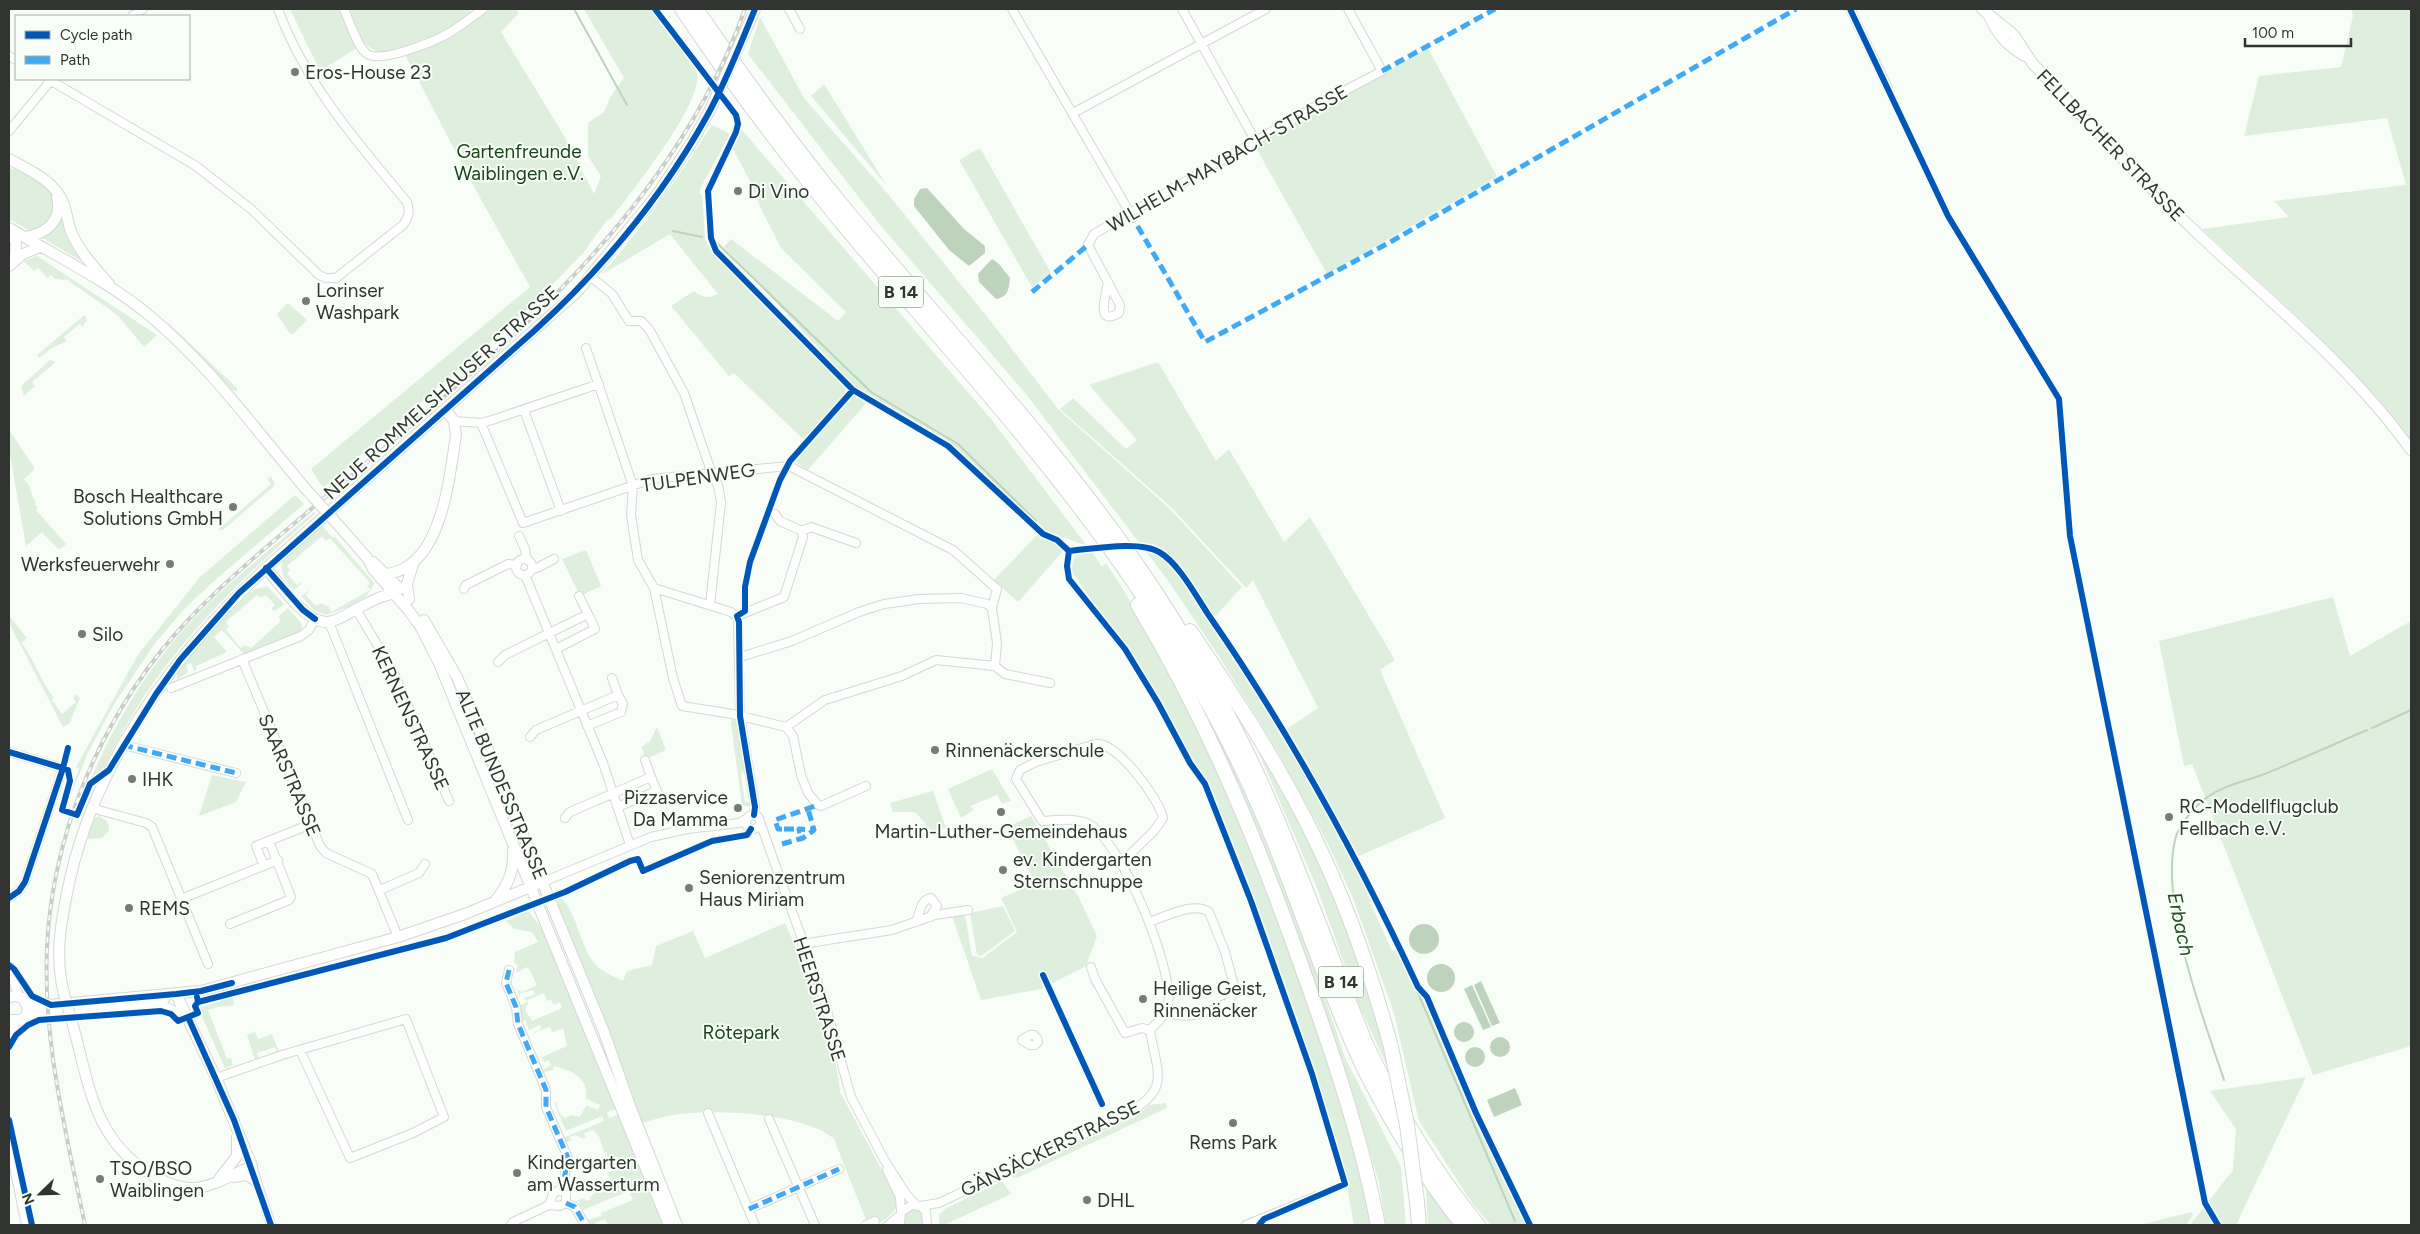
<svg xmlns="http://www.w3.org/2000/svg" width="2420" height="1234" viewBox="0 0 2420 1234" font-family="Figtree,sans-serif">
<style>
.green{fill:#deefde}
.water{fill:#bdd3bc}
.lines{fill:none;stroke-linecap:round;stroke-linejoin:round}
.stream{stroke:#bdd3bc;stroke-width:2}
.street-casing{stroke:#d5d8d5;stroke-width:10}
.secondary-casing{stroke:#d5d8d5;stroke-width:12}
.highway-casing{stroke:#d5d8d5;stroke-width:16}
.street{stroke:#fefffe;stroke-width:8}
.secondary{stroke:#fefffe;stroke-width:10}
.highway{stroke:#fefffe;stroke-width:14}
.rail-casing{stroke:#cbcdcb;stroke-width:4}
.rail{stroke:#f7fef7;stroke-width:2;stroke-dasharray:5.5;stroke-linecap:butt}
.secondary-bridge-casing{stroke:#d5d8d5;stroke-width:12;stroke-linecap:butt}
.highway-bridge-casing{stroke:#d5d8d5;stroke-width:16;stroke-linecap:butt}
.secondary-bridge{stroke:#fefffe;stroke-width:10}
.highway-bridge{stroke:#fefffe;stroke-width:14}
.quiet{stroke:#3fa9f5;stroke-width:5;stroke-dasharray:10 5;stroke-linecap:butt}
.cycleway-casing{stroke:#f7fef7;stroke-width:9}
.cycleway{stroke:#0057b8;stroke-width:6}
.poi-dot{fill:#777a77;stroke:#f7fef7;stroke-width:2}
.labels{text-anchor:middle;stroke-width:4;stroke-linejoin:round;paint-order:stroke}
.shield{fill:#f7fef7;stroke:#6c716c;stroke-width:1}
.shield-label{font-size:18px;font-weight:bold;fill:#313431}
.poi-label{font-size:19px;fill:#313431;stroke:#f7fef7;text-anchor:start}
.street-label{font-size:19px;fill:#313431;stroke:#f7fef7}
.park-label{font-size:19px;fill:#194419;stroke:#f7fef7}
.water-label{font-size:20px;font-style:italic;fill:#224d22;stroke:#f7fef7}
</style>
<rect width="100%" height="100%" fill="#f8fdf8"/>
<path class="green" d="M290,9H469L475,19L490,9H516L519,13L501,32L564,136L594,194L601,176L588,156V123L604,112L611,96L624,78L584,9H650C656,18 697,68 697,73C703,104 631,192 611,219L607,220L584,252L537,301L323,488L311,469L530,287L474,187L401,47C387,51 376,56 365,43L320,71Z
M2351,9H2411V441C2352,361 2275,297 2202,229L2289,217L2274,201L2406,185L2387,118L2244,136L2259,76L2341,67L2353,16Z
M760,17L804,98L887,193L992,323L1058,409L1170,509L1242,587L1211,621C1270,711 1326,803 1375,899L1370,902L1392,951L1397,949L1406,971L1428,1009L1528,1225H1491L1472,1203L1419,1121L1394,1013L1353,898L1328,844L1279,754L1220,658L1169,582L1026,394L881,226L748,54Z
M1428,48L1497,177L1327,274L1255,146Z
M824,84L887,186L811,96Z
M712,125L730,134L700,189V195L702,194L705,239L711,251L844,386L846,392L805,441L734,373L729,376L671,306L694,291C703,298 708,299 718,294L670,234L601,275C642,228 678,178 712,125Z
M742,130L991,419L1087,546L1035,527L955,447L855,387L724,247L731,239L838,321L846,312L781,248L762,211L750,181L733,149Z
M980,148L1051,273L1032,287L959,160Z
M9,168C18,170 27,174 35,179C60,195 59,208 41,230L31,231L9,219Z
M62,206L83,259L81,261L41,237Z
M37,256L157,335L144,347L119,317L109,309L67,280L55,279L51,275L48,278L38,268L34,271L24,261Z
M288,303L307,320L293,334H290L277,314Z
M83,316H86L87,320L82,327L80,324L64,337L67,341L52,348L39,358L37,355Z
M163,318L237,388V391H233Z
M50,360L56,362L32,382L35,386L24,396L21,386Z
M1158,362L1216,461L1229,449L1284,542L1310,517L1395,660L1380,670L1445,818L1359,856L1287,729L1318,708L1253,580L1246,588L1172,508L1060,409L1073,398L1126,449L1137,440L1089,385Z
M854,395L867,402L808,470L794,461Z
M9,430L34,467V470L24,479C33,488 29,494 36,502L35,504L38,508L36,510L66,544L59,550L42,532L26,546L9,449Z
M271,476L275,484L273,487L223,530H218L271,484L267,479Z
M295,495L304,504L222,574L187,606L155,643L113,706L88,753L65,809L79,769L76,767L137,656L200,577Z
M314,512L315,514C252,569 190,627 143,698C127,722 114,748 100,774L91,779C119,713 158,652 210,602C243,571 279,542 314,512Z
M321,525L333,538L335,537L374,583C371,600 341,610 326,615L314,610L301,596L309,590L306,595L316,606L321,603L329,607L331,612L370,590L367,586L370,583L330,538L326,541L322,536L287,566L290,570L287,573L297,585L301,582V584L294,590C286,583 279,572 283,560Z
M1038,534L1065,549L1018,602L994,580Z
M586,550L601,586L580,596L562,559Z
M1092,552L1102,567L1106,563C1187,686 1245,823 1295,961C1315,1018 1335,1075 1351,1133C1359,1163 1364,1195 1371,1225H1354L1346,1180L1302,1039L1207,783L1142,671L1071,571L1075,556Z
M267,586L284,604L275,611L271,609L275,605L266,595L261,598L257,595L226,622L229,626L226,630L241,648L245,645L251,648L281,621L278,617L288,608L302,624L301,631L244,654L222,630L214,637L227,652L196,666L197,670L194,671L191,663L186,665L188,672L177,680C174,662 238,604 253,590Z
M2333,597L2350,656L2411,621V1046L2313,1075L2192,764L2184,766L2159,641Z
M10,617L27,638L22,643C34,660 40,679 54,698L52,700L62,714L76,702L73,698L76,694L80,698L69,724L63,727L9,623Z
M1204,708L1230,759L1271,852L1303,934L1346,1060L1401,1167L1406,1225H1386L1379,1182L1342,1061L1266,857Z
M732,718L740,726L747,772L741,773L745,802H751V806H742L731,723Z
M657,727L666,750L646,759L641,747L650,741Z
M1252,737L1322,866L1369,988L1392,1077L1359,1005L1318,890Z
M992,769L1011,801L1002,804L997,795L970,806L974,810L961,818L948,789Z
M212,775L246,782L236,802L199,816Z
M933,791L946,828L932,831L915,812H893L890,803Z
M99,816L108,822L109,831L102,838L89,839L87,836L93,819Z
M1031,816L1078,896L1097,936L1086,966L1041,989L981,1000L952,916L965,915L972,956L983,958L1017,932L1001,898L1035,883L1007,827Z
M560,898C578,911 579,948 597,966C603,972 615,977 623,981L627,971L652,965L656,946L693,931L705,958L785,923C808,976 834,1033 840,1092L899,1202C894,1214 882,1225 868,1225L834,1139C805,1112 707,1108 668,1116C659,1117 651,1121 642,1123L602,1014L558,906L557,899Z
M1003,906L1015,931L981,956L977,955L970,913Z
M526,912H529L543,930L616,1109L607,1112L609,1118L619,1114L663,1225H613L607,1223L605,1219L595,1223V1225H589L587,1220L602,1216L601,1213L633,1200L629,1191L583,1210L578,1200L584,1198L586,1201L591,1199L590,1197L600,1189L602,1192L610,1189L608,1184L612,1182L607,1173L611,1171L610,1168L612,1167L606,1152L604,1153L599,1136L593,1130L584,1133L586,1138L583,1139L575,1135L570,1137L572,1140L565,1143L563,1138L604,1121L602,1116L566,1131L554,1102H556L560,1114L565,1118L571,1115L580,1117L586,1105L598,1110L600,1105L586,1099C585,1097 587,1094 586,1092C586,1076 567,1069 554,1066L553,1070L544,1072L546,1077L544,1078L541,1071L551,1065L549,1060L544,1062L542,1057L567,1046L563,1028L552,1032L550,1027L531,1034L541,1029L540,1025L529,1030L525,1020L520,1022L519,1006L529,1001L525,1010L532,1021L562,1008L560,1002L554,1005L550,999L547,1001L544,993L525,1001L524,998L535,994L533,990L519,994L517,989L522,992L537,985L529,969L527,967L516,973L518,966L514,962L515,952L538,942L532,932L514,929L506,921Z
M232,997L235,1005L217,1007L208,1010L227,1059L231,1058L233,1065L225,1068L200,1012L202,1007Z
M255,1032L258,1039L272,1034L279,1052L277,1053L275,1047L257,1053L259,1058L255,1060L247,1035Z
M2306,1077L2236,1225H2190L2233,1170L2236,1129L2210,1091Z
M1166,1103L1167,1108L1017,1178L1012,1177L1013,1174L1138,1115L1149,1105Z
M1002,1181L1011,1194L944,1225H939V1215L945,1209Z
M1426,1188L1454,1225H1428Z
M916,1208L923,1212L924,1225H903V1215L908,1209Z
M2191,1212L2193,1215L2186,1225H2140Z"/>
<path class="water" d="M927,188L964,229L985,246V253L969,266L949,250L914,206V199L920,189Z
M992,259L999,264L1010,278C1009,289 1008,297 996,299L979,282L978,274Z
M1409 939a15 15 0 1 1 30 0a15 15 0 1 1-30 0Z
M1427 978a14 14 0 1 1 28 0a14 14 0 1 1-28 0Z
M1481,981L1500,1023L1492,1026L1474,985Z
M1472,985L1491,1027L1483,1030L1464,989Z
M1454 1032a10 10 0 1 1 20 0a10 10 0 1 1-20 0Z
M1490 1047a10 10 0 1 1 20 0a10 10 0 1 1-20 0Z
M1465 1057a10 10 0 1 1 20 0a10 10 0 1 1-20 0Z
M1515,1088L1522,1105L1494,1117L1487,1100Z"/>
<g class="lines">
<path class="stream" d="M574,9L627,105
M673,231L702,237
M716,242L871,392L958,444L1036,521
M2372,728L2411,710
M1418,993L1515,1221
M2224,1080C2203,1017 2160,905 2175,840C2178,826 2194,807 2206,798C2222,786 2243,782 2262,775C2297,761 2332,745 2367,730"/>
<g class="street-casing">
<path id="street" d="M344,9C349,20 357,46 366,53C378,65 435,41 449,33C461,26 472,17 483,9
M789,9L800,29
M1012,9L1130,213
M1182,9L1256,142
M1850,9L1888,88
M132,16L143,9
M9,56L16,60
M48,79L196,166L251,209L319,275L326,278H336L403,225C409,217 410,211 407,202C357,142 305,83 278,9
M1073,113L1266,9
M9,131L52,79
M590,276L612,294L629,321H641L649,329L684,393L712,474L718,485L721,502L710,605
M1108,282C1107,291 1094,328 1119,313L1120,305L1088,245L1094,234L1323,102L1382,71L1348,9
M586,348L633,486L631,515L638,560L654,588L673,678L682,706L732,714L786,727L793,736L801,775L808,793L818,805L821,806L866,786
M524,410L561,511
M454,421L481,423L492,420L599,384
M481,423L523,523L652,479L789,466L953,550L997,589L992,608
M802,531L811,527L856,543
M519,536L525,549L527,560
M516 567a8 8 0 1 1 16 0a8 8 0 1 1-16 0Z
M532,568H537L554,559
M525,575L603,763L630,845
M654,588L731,612L738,618L740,716L755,807L754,815
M464,589L466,585L508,564L517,565
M579,596L588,614
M356,609L394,673L449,801
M737,616L784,597L803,537L802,531L780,521L775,514
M329,622L408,820
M740,657L792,641L859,612L884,604L919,599L961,598L987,604L992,608L997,643L995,666
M242,659L320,846L326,853L372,874L398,937
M498,662L505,655L588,614L595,629L556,649
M612,678L618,695
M171,688L301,636L309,630L315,619
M786,727L825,700L902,676L936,660L995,666L1005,674L1050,683
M530,737L536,730L618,695L623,704L621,712L587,726
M123,745L236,773
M9,752L63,768L25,882L19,891L9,898
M645,760L651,777
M91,808L146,823L152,827L208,964
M746 822a7 7 0 1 1 14 0a7 7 0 1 1-14 0Z
M565,818L570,812L651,777L657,791L617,807
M760,822L825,1003L851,1097L885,1161L906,1194L916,1205
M264,866L256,846L311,824
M543,882L651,837L687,829L739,823L748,818
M380,890L419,873L425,864
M181,899L278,860
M916,922C920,913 920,900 931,898L937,906L930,917
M1149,922C1165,917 1194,901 1209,912L1225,952L1235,989L1229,1002C1208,1012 1189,1021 1166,1012
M230,924L289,900L291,897L269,841
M802,944L892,930L935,915L968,910
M1091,967L1095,979L1125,1033L1142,1028L1150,1030
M9,970L19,996
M509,970L506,983L516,1007L518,1024L546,1090V1107L568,1158L562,1190
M1030,1035H1034L1037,1038L1038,1042L1035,1045H1030L1022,1040Z
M216,1078L282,1055L406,1019L444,1117L413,1133L350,1158L300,1050
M708,1113L755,1225
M769,1119L815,1225
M252,1166L271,1225
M887,1170L900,1197L901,1212
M234,1178L246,1176L257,1182
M559,1190L566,1193V1203L560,1206L549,1205L553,1194Z
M566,1203L575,1207L585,1225
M920,1206L939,1203L1124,1115C1172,1090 1157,1074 1150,1030C1156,1023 1167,1015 1168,1005C1175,971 1120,837 1087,823C1073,818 1056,820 1042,821L1016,779L1020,770L1036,762L1095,744C1115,739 1160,800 1163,818L1154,831L1121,863
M749,1209L839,1169
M511,1225L513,1222L549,1205
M866,1225L875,1221
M888,1225L899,1216
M900,1225L901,1212L912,1205L920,1206L926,1211L927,1225
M1246,1225L1317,1196"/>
</g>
<g class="secondary-casing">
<path id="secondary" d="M1982,9L2014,35L2033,64C2087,121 2140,179 2197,233C2271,303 2351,366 2411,450
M1989,16C1998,35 2006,45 2025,56
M750,21L755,9
M9,159C29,170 56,181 64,205C68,216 68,228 74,238C82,255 97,270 109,284
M9,228C56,256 108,281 150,316C210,366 255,429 305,488
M11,229L16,243L15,259
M25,237C46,234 63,221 57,197
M9,266L23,254L40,247
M340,527L368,559L373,569L409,611L420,626L439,663L669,1225
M373,562L400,589
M266,568C280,584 306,624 328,622C337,621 346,615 353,611C368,603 379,596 395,593
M387,574C442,567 449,479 456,435L454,421L446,410
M409,599L407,584L413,564
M424,620L457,677L499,776L604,1032L630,1106L677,1225
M496,900C509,884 514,870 513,850
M64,994C55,959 60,927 67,893C92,765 172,656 266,568L577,292L656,196L692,142L711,108
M9,997L15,996L23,998L28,1008L26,1016L21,1020H9
M27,1004L38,1006L201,991L398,937L465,914L535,885
M150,1005L161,1006L188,1017
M26,1016L146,1004L164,999
M72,1022C89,1082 92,1137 149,1173C162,1181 176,1188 192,1188C212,1188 233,1174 252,1166L216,1078L176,994
M9,1036L14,1022
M9,1137L27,1225
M219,1179L237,1156V1137"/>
</g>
<g class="highway-casing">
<path id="highway" d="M682,9C738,92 798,171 863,248C973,377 1090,504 1178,651C1211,705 1240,761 1265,820C1299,900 1325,985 1362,1064C1390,1121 1423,1175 1463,1225
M696,9C743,77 792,145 845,209C951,336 1067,457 1158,596C1202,664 1241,735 1273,810C1306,886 1334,965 1365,1042C1395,1107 1432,1169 1478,1225
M1138,605C1209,723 1261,850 1306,979C1335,1060 1362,1141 1378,1225
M1190,631C1234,696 1277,762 1312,833C1346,901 1371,973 1391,1047
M1417,1202L1419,1225"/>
</g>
<use href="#street" class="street"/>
<use href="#secondary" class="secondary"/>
<use href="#highway" class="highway"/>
<g class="rail-casing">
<path id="rail" d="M85,1225C65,1128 40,1031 48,931C58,815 110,702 190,618C229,577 274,541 317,504C384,448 451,393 515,334C612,243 700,136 745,9"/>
</g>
<use href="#rail" class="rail"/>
<g class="secondary-bridge-casing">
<path id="secondary-bridge" d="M711,108L750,21
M305,488L340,527
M64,994L72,1022"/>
</g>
<g class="highway-bridge-casing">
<path id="highway-bridge" d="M1391,1047L1407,1125L1417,1202"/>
</g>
<use href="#secondary-bridge" class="secondary-bridge"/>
<use href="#highway-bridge" class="highway-bridge"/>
<path class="quiet" d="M1382,71L1495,9
M1130,213L1205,342L1392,241L1796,9
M1032,292L1088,245
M123,745L236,773
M782,829H778L775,820L818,805
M784,829H794V831H799V829L814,830
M782,844L803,838L814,830L808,809
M509,970L506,983L516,1007L518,1024L546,1090V1107L568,1158L562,1190
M566,1203L575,1207L585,1225
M749,1209L839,1169"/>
<g class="cycleway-casing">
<path id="cycleway" d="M655,9L736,115L738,124L736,132L708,191L711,238L716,251L853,390L948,446L1043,534L1057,540L1069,551
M1850,9L1948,216L2059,399L2070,536L2205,1203L2218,1225
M1069,551C1092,549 1140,540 1159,552C1179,563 1197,598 1210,617C1291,734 1358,858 1418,987L1427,997L1476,1113L1530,1225
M1069,551L1067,566L1069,579L1125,649L1158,703L1190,763L1205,784L1251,901L1312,1074L1345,1184L1264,1219L1259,1225
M266,568L303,610L315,619
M68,748L63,768L68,770L70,781L62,810L77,815L90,784L109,770L156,694L180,660L239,593L534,331C602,269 662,197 707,116C726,82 740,45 755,9
M9,752L63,768L25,882L19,891L9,898
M754,815L755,807L740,716L739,622L737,616L745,611V587L750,562L780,480L790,461L853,390
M9,965L14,969L32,996L51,1005L176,994L201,991L232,983
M1043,975L1102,1104
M198,1002L446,938L565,892L630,861L638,859L643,871L712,841L747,835L751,829
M188,1017L234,1120L271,1225
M9,1047L16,1035L28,1025L39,1020L161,1011L171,1014L178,1021L198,1013L195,1006L198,1002L197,997
M9,1120L32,1225"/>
</g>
<use href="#cycleway" class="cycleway"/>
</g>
<g class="poi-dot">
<circle cx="295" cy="72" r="5"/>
<circle cx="738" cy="191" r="5"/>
<circle cx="306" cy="301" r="5"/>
<circle cx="233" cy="507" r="5"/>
<circle cx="170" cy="564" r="5"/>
<circle cx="82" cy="634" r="5"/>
<circle cx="935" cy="750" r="5"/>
<circle cx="132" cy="779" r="5"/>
<circle cx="738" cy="808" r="5"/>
<circle cx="1001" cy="812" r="5"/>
<circle cx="2169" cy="817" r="5"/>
<circle cx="1003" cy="870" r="5"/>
<circle cx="689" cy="888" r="5"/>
<circle cx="129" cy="908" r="5"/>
<circle cx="1143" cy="999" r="5"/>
<circle cx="1233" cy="1123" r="5"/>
<circle cx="517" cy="1173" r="5"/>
<circle cx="100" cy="1179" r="5"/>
<circle cx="1087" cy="1200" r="5"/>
</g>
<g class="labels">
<g class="shield">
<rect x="878.5" y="276.5" width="45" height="31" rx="4"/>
<rect x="1318.5" y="966.5" width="45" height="31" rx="4"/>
</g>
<g class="shield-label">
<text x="901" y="298">B 14</text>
<text x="1341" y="988">B 14</text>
</g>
<g class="poi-label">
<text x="305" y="79">Eros-House 23</text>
<text x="748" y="198">Di Vino</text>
<text x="316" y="297">Lorinser<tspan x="316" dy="22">Washpark</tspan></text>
<text x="223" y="503" text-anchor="end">Bosch Healthcare<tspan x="223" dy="22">Solutions GmbH</tspan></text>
<text x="160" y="571" text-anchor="end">Werksfeuerwehr</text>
<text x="92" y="641">Silo</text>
<text x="945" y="757">Rinnenäckerschule</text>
<text x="142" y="786">IHK</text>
<text x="728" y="804" text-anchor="end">Pizzaservice<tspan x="728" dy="22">Da Mamma</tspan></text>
<text x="2179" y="813">RC-Modellflugclub<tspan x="2179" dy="22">Fellbach e.V.</tspan></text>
<text x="1001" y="838" text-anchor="middle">Martin-Luther-Gemeindehaus</text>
<text x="1013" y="866">ev. Kindergarten<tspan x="1013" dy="22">Sternschnuppe</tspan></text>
<text x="699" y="884">Seniorenzentrum<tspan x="699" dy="22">Haus Miriam</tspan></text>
<text x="139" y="915">REMS</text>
<text x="1153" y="995">Heilige Geist,<tspan x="1153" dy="22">Rinnenäcker</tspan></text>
<text x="1233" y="1149" text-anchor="middle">Rems Park</text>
<text x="527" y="1169">Kindergarten<tspan x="527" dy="22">am Wasserturm</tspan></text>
<text x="110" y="1175">TSO/BSO<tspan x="110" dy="22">Waiblingen</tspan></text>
<text x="1097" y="1207">DHL</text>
</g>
<g class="street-label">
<text transform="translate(2111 145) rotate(46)" y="7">FELLBACHER STRASSE</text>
<text transform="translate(1227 158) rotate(-30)" y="7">WILHELM-MAYBACH-STRASSE</text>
<text transform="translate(441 392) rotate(-42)" y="7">NEUE ROMMELSHAUSER STRASSE</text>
<text transform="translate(698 477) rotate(-8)" y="7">TULPENWEG</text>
<text transform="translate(411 718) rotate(65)" y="7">KERNENSTRASSE</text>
<text transform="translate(290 775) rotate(67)" y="7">SAARSTRASSE</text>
<text transform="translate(502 784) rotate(67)" y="7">ALTE BUNDESSTRASSE</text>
<text transform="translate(820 999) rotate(72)" y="7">HEERSTRASSE</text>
<text transform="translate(1050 1148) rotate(-26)" y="7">GÄNSÄCKERSTRASSE</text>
</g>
<g class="park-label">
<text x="519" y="158">Gartenfreunde<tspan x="519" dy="22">Waiblingen e.V.</tspan></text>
<text x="741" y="1039">Rötepark</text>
</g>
<g class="water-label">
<text transform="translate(2181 924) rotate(78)" y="7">Erbach</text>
</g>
</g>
<rect width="2420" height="1234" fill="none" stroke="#313431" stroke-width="20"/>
<rect x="15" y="15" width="175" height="65" fill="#f7fef7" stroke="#a8ada8"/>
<rect x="25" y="31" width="25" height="8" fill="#0057b8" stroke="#a8ada8"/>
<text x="60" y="40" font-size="15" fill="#313431">Cycle path</text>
<rect x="25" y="56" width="25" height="8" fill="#3fa9f5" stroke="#a8ada8"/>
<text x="60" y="65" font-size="15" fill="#313431">Path</text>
<g transform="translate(40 1194) rotate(247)" stroke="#f7fef7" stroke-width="4" paint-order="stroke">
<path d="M0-4L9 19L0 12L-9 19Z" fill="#313431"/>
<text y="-8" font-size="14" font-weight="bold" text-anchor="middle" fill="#313431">N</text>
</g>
<path d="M2245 38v8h106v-8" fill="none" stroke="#313431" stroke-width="2.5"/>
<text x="2252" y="38" font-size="15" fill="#313431" stroke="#f7fef7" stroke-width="4" paint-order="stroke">100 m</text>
</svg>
